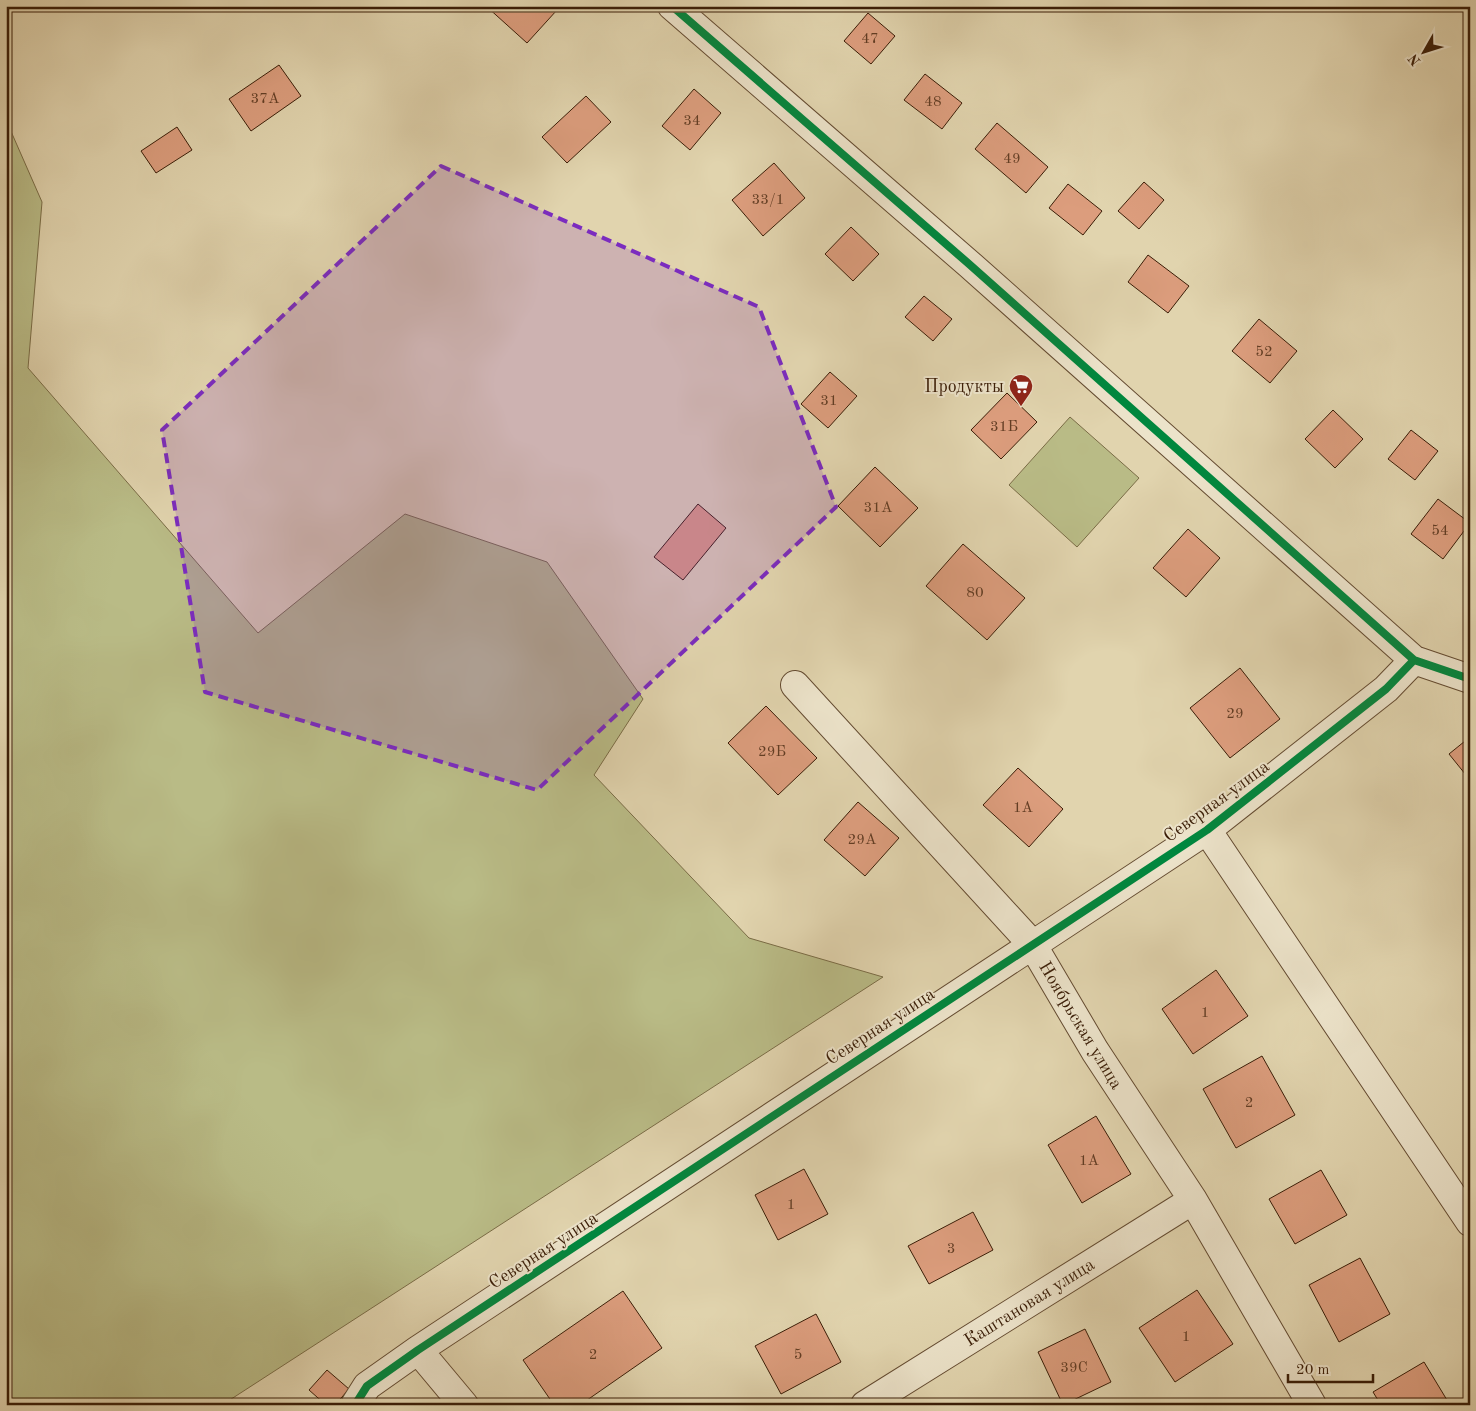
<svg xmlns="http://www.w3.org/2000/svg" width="1476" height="1411" viewBox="0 0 1476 1411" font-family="'Old Standard TT',serif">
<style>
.green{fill:#b9bb86;stroke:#7a6c46}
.building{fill:#dc9d7d;stroke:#3a1d07}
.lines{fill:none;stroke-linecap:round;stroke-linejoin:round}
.minor-casing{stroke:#644b31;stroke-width:30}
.minor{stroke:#ece3ca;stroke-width:28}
.cycleway-casing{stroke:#ece3ca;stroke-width:11}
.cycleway{stroke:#00873e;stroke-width:8}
.marked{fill:#7b2cbf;fill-opacity:0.2;stroke:#7b2cbf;stroke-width:4;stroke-dasharray:10 6;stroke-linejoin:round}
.labels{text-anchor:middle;stroke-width:4;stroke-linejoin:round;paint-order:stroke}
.number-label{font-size:15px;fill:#623d24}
.poi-label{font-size:18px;fill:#3a1d07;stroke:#ece3ca;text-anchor:end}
.street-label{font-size:18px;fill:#3a1d07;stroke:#ece3ca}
</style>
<rect width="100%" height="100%" fill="#e1d4ae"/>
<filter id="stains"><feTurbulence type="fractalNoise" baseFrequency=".004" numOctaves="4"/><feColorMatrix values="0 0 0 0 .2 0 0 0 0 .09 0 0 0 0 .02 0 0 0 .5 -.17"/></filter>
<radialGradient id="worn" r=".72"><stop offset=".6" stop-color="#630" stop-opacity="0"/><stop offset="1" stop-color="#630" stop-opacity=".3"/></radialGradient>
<path class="green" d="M6,120L42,202L28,368L258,633L405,514L547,562L643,699L594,775L749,938L883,977L222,1405H6Z
M1070,417L1139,478L1077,547L1009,485Z"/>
<path class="building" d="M486,6H553L557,10L527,43Z
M868,13L895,36L871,64L844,41Z
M279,65L301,96L251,131L229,99Z
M925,74L962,103L942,129L904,100Z
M694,89L721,113L690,150L662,126Z
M586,96L611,122L567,163L542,137Z
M997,123L1048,167L1026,193L975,149Z
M177,127L192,150L156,173L141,151Z
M774,163L805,198L763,236L732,200Z
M1144,182L1164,200L1139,229L1118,211Z
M1068,184L1102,211L1083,235L1049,208Z
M851,227L879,254L853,281L825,254Z
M1148,255L1189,286L1168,313L1128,282Z
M924,296L952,319L933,341L905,317Z
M1259,319L1297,351L1270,383L1232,351Z
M830,372L857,396L828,428L801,404Z
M1007,393L1037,422L1001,459L971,430Z
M1333,410L1363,439L1335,468L1305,439Z
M1411,430L1438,451L1415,480L1388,459Z
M875,467L918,508L880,547L838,506Z
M1438,499L1470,523L1443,559L1411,534Z
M698,504L726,528L683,580L654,557Z
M1188,529L1220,558L1186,597L1153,568Z
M963,544L1025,598L987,640L926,586Z
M1240,668L1280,719L1230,758L1190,708Z
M766,706L817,758L778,795L728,743Z
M1470,737V780L1449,754Z
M1018,768L1063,809L1029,847L983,805Z
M858,802L899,838L865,876L824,840Z
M1216,970L1248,1016L1193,1054L1162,1009Z
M1262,1056L1295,1115L1236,1148L1203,1089Z
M1096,1116L1131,1174L1082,1203L1048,1145Z
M804,1169L828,1214L778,1240L755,1195Z
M1321,1170L1347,1215L1295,1244L1269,1199Z
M973,1212L993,1250L929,1284L908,1246Z
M1360,1258L1390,1314L1339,1342L1309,1285Z
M1197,1290L1233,1344L1175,1382L1139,1328Z
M623,1291L662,1348L580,1405H554L523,1360Z
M816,1314L841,1362L781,1394L755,1346Z
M1085,1329L1111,1382L1063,1405L1038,1352Z
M1424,1362L1450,1405H1381L1373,1392Z
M327,1370L349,1389L335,1405H326L309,1390Z"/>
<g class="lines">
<g class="minor-casing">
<path id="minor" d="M672,6L969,264L1414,660L1470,679
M795,685L1032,944L1095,1051L1193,1200L1312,1405
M1207,830L1470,1222
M418,1350L464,1405
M355,1405L367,1386L418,1350L1207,830L1386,689L1414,660
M865,1405L1193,1200"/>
</g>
<use href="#minor" class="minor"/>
<g class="cycleway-casing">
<path id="cycleway" d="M672,6L969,264L1414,660L1470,679
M355,1405L367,1386L418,1350L1207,830L1386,689L1414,660"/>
</g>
<use href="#cycleway" class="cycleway"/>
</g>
<path class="marked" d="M441,166L759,307L836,507L537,790L205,692L162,430Z"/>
<defs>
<g id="supermarket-pin" transform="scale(1.25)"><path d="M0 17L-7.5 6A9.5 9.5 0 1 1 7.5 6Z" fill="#8f2418" stroke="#ece3ca"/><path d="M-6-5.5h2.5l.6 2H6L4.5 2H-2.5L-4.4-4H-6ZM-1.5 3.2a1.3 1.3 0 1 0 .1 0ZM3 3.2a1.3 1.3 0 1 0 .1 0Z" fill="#fff"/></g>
</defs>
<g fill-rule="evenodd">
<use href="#supermarket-pin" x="1021" y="386"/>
</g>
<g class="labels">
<g class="number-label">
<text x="870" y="43">47</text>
<text x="265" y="103">37А</text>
<text x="933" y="106">48</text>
<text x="692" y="125">34</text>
<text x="1012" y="163">49</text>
<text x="768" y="204">33/1</text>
<text x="1264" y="356">52</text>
<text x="829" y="405">31</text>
<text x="1004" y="431">31Б</text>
<text x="878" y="512">31А</text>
<text x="1440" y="535">54</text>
<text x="975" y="597">80</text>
<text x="1235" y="718">29</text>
<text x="772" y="756">29Б</text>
<text x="1023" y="812">1А</text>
<text x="862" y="844">29А</text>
<text x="1205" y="1017">1</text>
<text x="1249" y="1107">2</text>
<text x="1089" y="1165">1А</text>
<text x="791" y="1209">1</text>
<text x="951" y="1253">3</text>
<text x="1186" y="1341">1</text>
<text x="593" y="1359">2</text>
<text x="798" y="1359">5</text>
<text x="1074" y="1372">39С</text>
</g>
<g class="poi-label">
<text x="1004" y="392">Продукты</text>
</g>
<g class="street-label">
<text transform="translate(1216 801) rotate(-36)" y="6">Северная улица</text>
<text transform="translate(1081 1025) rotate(59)" y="6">Ноябрьская улица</text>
<text transform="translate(880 1026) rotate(-33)" y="6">Северная улица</text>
<text transform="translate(543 1250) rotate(-33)" y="6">Северная улица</text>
<text transform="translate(1029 1302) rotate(-32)" y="6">Каштановая улица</text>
</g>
</g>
<rect width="1476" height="1411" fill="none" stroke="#e1d4ae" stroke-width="25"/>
<rect x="8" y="8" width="1461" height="1396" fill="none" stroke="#3a1d07" stroke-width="2.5"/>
<rect x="12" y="12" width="1451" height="1386" fill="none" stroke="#3a1d07"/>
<g transform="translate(1424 52) rotate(231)" stroke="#ece3ca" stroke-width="4" paint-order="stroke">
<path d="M0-4L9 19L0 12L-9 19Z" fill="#3a1d07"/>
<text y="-8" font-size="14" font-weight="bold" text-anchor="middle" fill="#3a1d07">N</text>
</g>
<path d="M1288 1374v8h85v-8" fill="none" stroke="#3a1d07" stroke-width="2.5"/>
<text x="1296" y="1374" font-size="15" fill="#3a1d07" stroke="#ece3ca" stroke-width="4" paint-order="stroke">20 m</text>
<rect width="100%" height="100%" filter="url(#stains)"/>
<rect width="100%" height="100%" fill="url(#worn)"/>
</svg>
